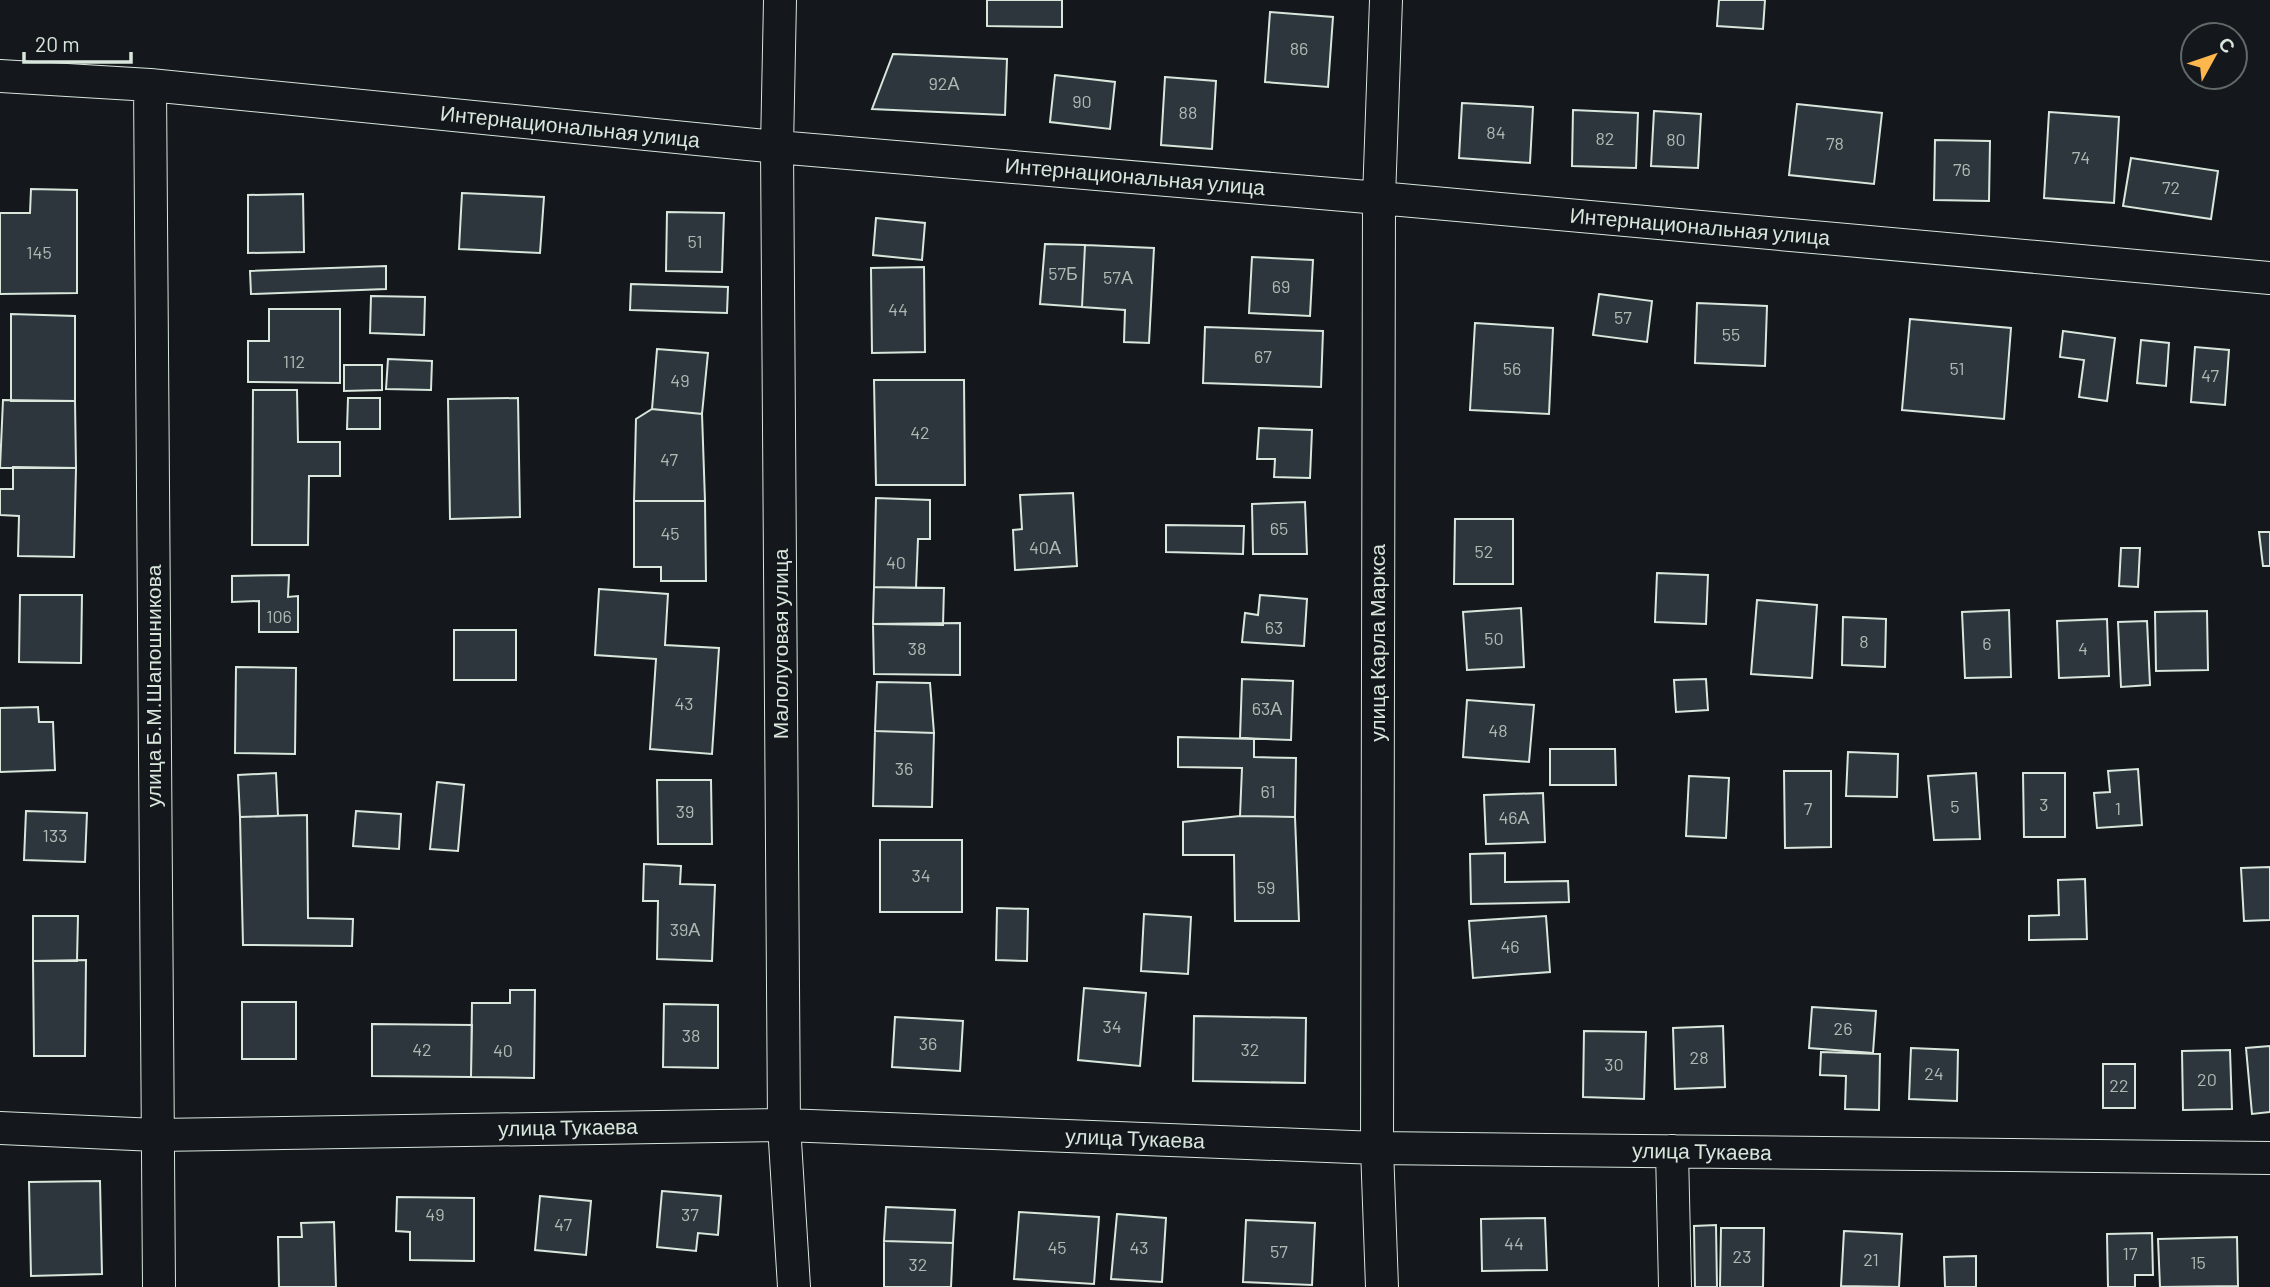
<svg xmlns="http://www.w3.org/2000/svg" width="2270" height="1287" viewBox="0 0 2270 1287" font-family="Barlow,sans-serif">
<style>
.building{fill:#2c363c;stroke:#d8e6dc;stroke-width:2}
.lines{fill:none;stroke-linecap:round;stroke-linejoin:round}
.minor-casing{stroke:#d8e6dc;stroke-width:34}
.minor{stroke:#14181c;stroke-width:32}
.labels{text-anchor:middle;stroke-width:5;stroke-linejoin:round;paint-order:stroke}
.number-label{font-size:18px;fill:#adbab4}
.street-label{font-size:21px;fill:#d8e6dc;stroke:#14181c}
</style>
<rect width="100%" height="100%" fill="#14181c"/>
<path class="building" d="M987,0H1062V27L987,26Z
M1719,0H1765L1763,29L1717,26Z
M1270,12L1333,17L1328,87L1265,82Z
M893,54L1007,59L1005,115L872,109Z
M1055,75L1115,82L1110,129L1050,122Z
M1165,77L1216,81L1212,149L1161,145Z
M1462,103L1533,107L1530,163L1459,158Z
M1797,104L1882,113L1874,184L1789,175Z
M1573,110L1638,113L1636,168L1572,166Z
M1654,111L1701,114L1698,168L1651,166Z
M2049,112L2119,117L2114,203L2044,198Z
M1935,140L1990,141L1989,201L1934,200Z
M2131,158L2218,171L2211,219L2123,206Z
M31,189L77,190V293L0,294V213H30Z
M462,193L544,197L540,253L459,249Z
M303,194L304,252L248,253V195Z
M667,212L724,213L722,272L666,271Z
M876,218L925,223L922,260L873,255Z
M1045,244L1085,245L1082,307L1040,304Z
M1085,245L1154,248L1149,343L1124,342L1125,310L1082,307Z
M1252,257L1313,260L1310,316L1249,313Z
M386,266V289L251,294L250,271Z
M924,267L925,352L872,353L871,268Z
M631,284L728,287L727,313L630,310Z
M1599,294L1652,301L1647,342L1593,335Z
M371,296L425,297L424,335L370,333Z
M1697,303L1767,306L1765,366L1695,363Z
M269,309H340V383L248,382V341H269Z
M11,314L75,316V401H11Z
M1910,319L2011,328L2004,419L1902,410Z
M1475,323L1553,328L1549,414L1470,410Z
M1205,327L1323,331L1321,387L1203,383Z
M2063,331L2115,338L2107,401L2079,397L2084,360L2060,357Z
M2141,340L2169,343L2166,386L2137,383Z
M2195,347L2229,350L2225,405L2191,402Z
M657,349L708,353L702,414L652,409Z
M388,359L432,361L431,390L386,389Z
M344,365H382V390L344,391Z
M874,380H964L965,485H876Z
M253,390H297L298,442H340V476H309L308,545H252Z
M348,398H380V429H347Z
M518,398L520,517L450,519L448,399Z
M3,400L75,401L76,468H0Z
M652,409L702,414L705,501H634L636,419Z
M1259,428L1312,430L1310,478L1274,477L1275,459H1257Z
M13,467L76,468L74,557L18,556L19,516L0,515V489H13Z
M1073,493L1077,566L1015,570L1013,530L1022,529L1020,495Z
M876,498L930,500V539H918L916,588L874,587Z
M634,501H705L706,581H661V567H634Z
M1305,502L1307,554H1253L1252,504Z
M1455,519H1513V584H1454Z
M1166,525L1244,526L1243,554L1166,552Z
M2259,532H2270V566H2263Z
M2121,548H2140L2138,587L2119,586Z
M1657,573L1708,575L1706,624L1655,622Z
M289,575L288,597L298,596V632H259V601L232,602V576Z
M874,587L944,588L943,625L873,624Z
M599,589L668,594L665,645L719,648L712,754L650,749L656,659L595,655Z
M20,595H82L81,663L19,662Z
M1260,595L1307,599L1304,646L1242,642L1245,613L1258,615Z
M1757,600L1817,605L1812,678L1751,674Z
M1521,608L1524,667L1467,670L1463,612Z
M2009,610L2011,677L1965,678L1962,612Z
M2207,611L2208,670L2156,671L2155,612Z
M1843,617L1886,619L1885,667L1842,665Z
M2107,619L2109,676L2059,678L2057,621Z
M2147,621L2150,685L2121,687L2118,622Z
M960,623V675L874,674L873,624Z
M454,630H516V680H454Z
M236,667L296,668L295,754L235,753Z
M1242,679L1293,681L1291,740L1240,738Z
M1706,679L1708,710L1676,712L1674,680Z
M877,682L930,683L934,733L875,731Z
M1467,700L1534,705L1529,762L1463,757Z
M38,707L39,722H53L55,770L0,772V708Z
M875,731L934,733L932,807L873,806Z
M1178,737L1254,739V757L1296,758L1295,817L1240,816L1242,768L1178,767Z
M1550,749H1615L1616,785H1550Z
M1848,752L1898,754L1897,797L1846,796Z
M2138,769L2142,825L2097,828L2094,793L2110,792L2108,771Z
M1784,771H1831V847L1785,848Z
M276,773L278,816L240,817L238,775Z
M1976,773L1980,839L1934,840L1928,776Z
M2023,773H2065V837H2024Z
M1689,776L1729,778L1726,838L1686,836Z
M657,780H711L712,844H658Z
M437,782L464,785L458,851L430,849Z
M1543,793L1545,842L1486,844L1484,795Z
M26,811L87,813L85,862L24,860Z
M356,811L401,814L399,849L353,846Z
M307,815L308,918L353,919L352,946L243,945L240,817Z
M1240,816L1295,817L1299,921H1235L1234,855H1183V822Z
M880,840H962V912H880Z
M1505,853V882L1568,881L1569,902L1471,904L1470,854Z
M644,864L681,866L680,884L715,885L712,961L657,959L658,901H643Z
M2270,867V920L2244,921L2241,868Z
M2085,879L2087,939L2029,940V916L2059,915L2058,880Z
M997,908L1028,909L1027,961L996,960Z
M1144,914L1191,917L1188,974L1141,971Z
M33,916H78L77,961H33Z
M1546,916L1550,972L1473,978L1469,921Z
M86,960L85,1056H34L33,961Z
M1084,988L1146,993L1140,1066L1078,1060Z
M510,990H535L534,1078L471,1077L472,1003H510Z
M242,1002H296V1059H242Z
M664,1004L718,1005V1068L663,1067Z
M1812,1007L1876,1011L1873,1053L1809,1048Z
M1194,1016L1306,1018L1305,1083L1193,1081Z
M895,1017L963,1021L960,1071L892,1067Z
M372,1024L472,1025L471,1077L372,1076Z
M1723,1026L1725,1087L1675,1089L1673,1028Z
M1584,1031L1646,1032L1644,1099L1583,1097Z
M2270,1046V1112L2252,1114L2246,1048Z
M1911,1048L1958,1050L1957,1101L1909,1099Z
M2230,1050L2232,1109L2183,1110L2182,1051Z
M1821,1052L1880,1054L1879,1110L1845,1109L1846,1076L1820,1075Z
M2103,1064H2135V1108H2103Z
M100,1181L102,1274L31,1276L29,1182Z
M662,1191L721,1196L718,1235L698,1233L696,1251L657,1247Z
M540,1196L591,1201L586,1255L535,1250Z
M397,1197L474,1198V1261L410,1260V1232L396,1231Z
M886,1207L955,1210L953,1243L884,1241Z
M1019,1212L1099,1217L1094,1284L1014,1279Z
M1117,1214L1166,1218L1162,1282L1111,1279Z
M1545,1218L1547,1270L1482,1271L1481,1219Z
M1246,1220L1315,1223L1312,1285L1243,1282Z
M334,1222L336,1287H279L278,1237H302L301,1223Z
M1716,1225L1717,1287H1695L1694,1226Z
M1721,1228H1764L1763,1287H1720Z
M1844,1231L1902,1234L1899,1287L1841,1286Z
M2152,1233L2153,1275H2135V1287H2108L2107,1234Z
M2237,1237L2238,1286L2160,1287L2158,1239Z
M884,1241L953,1243L951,1287H884Z
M1976,1256V1287H1945L1944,1257Z"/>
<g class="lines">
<g class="minor-casing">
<path id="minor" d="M780,0L777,147L784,1125L794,1287
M0,76L150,85L777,147L1379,198L2270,278
M150,85L159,1287
M0,1128L156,1135L784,1125L1377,1148L2270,1158
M1672,1151L1675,1287
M1382,1287L1377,1148L1379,198L1386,0"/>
</g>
<use href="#minor" class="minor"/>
</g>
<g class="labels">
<g class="number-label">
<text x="1299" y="55">86</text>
<text x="944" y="90">92А</text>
<text x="1082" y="108">90</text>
<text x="1188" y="119">88</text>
<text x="1496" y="139">84</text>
<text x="1605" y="145">82</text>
<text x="1676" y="146">80</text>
<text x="1835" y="150">78</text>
<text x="2081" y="164">74</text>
<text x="1962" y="176">76</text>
<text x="2171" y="194">72</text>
<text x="695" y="248">51</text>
<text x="39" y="259">145</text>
<text x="1063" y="280">57Б</text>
<text x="1118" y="284">57А</text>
<text x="1281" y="293">69</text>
<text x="898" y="316">44</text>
<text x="1623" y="324">57</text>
<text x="1731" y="341">55</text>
<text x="1263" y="363">67</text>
<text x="294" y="368">112</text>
<text x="1512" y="375">56</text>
<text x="1957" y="375">51</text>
<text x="2210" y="382">47</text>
<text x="680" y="387">49</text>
<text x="920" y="439">42</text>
<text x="669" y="466">47</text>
<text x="1279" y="535">65</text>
<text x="670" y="540">45</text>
<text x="1045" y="554">40А</text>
<text x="1484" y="558">52</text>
<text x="896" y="569">40</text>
<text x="279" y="623">106</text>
<text x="1274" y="634">63</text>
<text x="1494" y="645">50</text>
<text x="1864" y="648">8</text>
<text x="1987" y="650">6</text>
<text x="917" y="655">38</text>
<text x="2083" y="655">4</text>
<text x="684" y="710">43</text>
<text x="1267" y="715">63А</text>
<text x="1498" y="737">48</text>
<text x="904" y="775">36</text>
<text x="1268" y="798">61</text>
<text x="2044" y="811">3</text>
<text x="1955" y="813">5</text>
<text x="1808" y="815">7</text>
<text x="2118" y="815">1</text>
<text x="685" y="818">39</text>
<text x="1514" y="824">46А</text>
<text x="55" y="842">133</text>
<text x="921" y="882">34</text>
<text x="1266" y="894">59</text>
<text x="685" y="936">39А</text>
<text x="1510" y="953">46</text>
<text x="1112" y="1033">34</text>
<text x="1843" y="1035">26</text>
<text x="691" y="1042">38</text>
<text x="928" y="1050">36</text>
<text x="422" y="1056">42</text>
<text x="1250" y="1056">32</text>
<text x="503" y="1057">40</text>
<text x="1699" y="1064">28</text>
<text x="1614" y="1071">30</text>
<text x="1934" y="1080">24</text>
<text x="2207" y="1086">20</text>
<text x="2119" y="1092">22</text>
<text x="435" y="1221">49</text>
<text x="690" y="1221">37</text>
<text x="563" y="1231">47</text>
<text x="1514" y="1250">44</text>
<text x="1057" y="1254">45</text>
<text x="1139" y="1254">43</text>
<text x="1279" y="1258">57</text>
<text x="2130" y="1260">17</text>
<text x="1742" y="1263">23</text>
<text x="1871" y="1266">21</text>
<text x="2198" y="1269">15</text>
<text x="918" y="1271">32</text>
</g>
<g class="street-label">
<text transform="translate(570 127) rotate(6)" y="7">Интернациональная улица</text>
<text transform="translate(1135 177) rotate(5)" y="7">Интернациональная улица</text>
<text transform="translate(1700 227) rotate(5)" y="7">Интернациональная улица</text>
<text transform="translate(1378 643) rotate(-90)" y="7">улица Карла Маркса</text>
<text transform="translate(781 644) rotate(-90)" y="7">Малолуговая улица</text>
<text transform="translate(154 686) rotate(-90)" y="7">улица Б.М.Шапошникова</text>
<text transform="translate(568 1128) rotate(-1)" y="7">улица Тукаева</text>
<text transform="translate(1135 1139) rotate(2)" y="7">улица Тукаева</text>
<text transform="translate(1702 1152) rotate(1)" y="7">улица Тукаева</text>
</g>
</g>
<g transform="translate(2214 56) rotate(50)"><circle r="33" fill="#14181c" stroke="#626a69" stroke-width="2"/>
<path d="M0-5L12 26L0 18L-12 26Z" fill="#ffb74d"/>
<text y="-10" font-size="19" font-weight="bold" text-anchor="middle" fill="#d8e6dc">С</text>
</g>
<path d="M24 52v10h107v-10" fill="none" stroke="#d8e6dc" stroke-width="3.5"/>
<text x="35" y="52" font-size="21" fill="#d8e6dc" stroke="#14181c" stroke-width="5" paint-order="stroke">20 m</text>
</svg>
